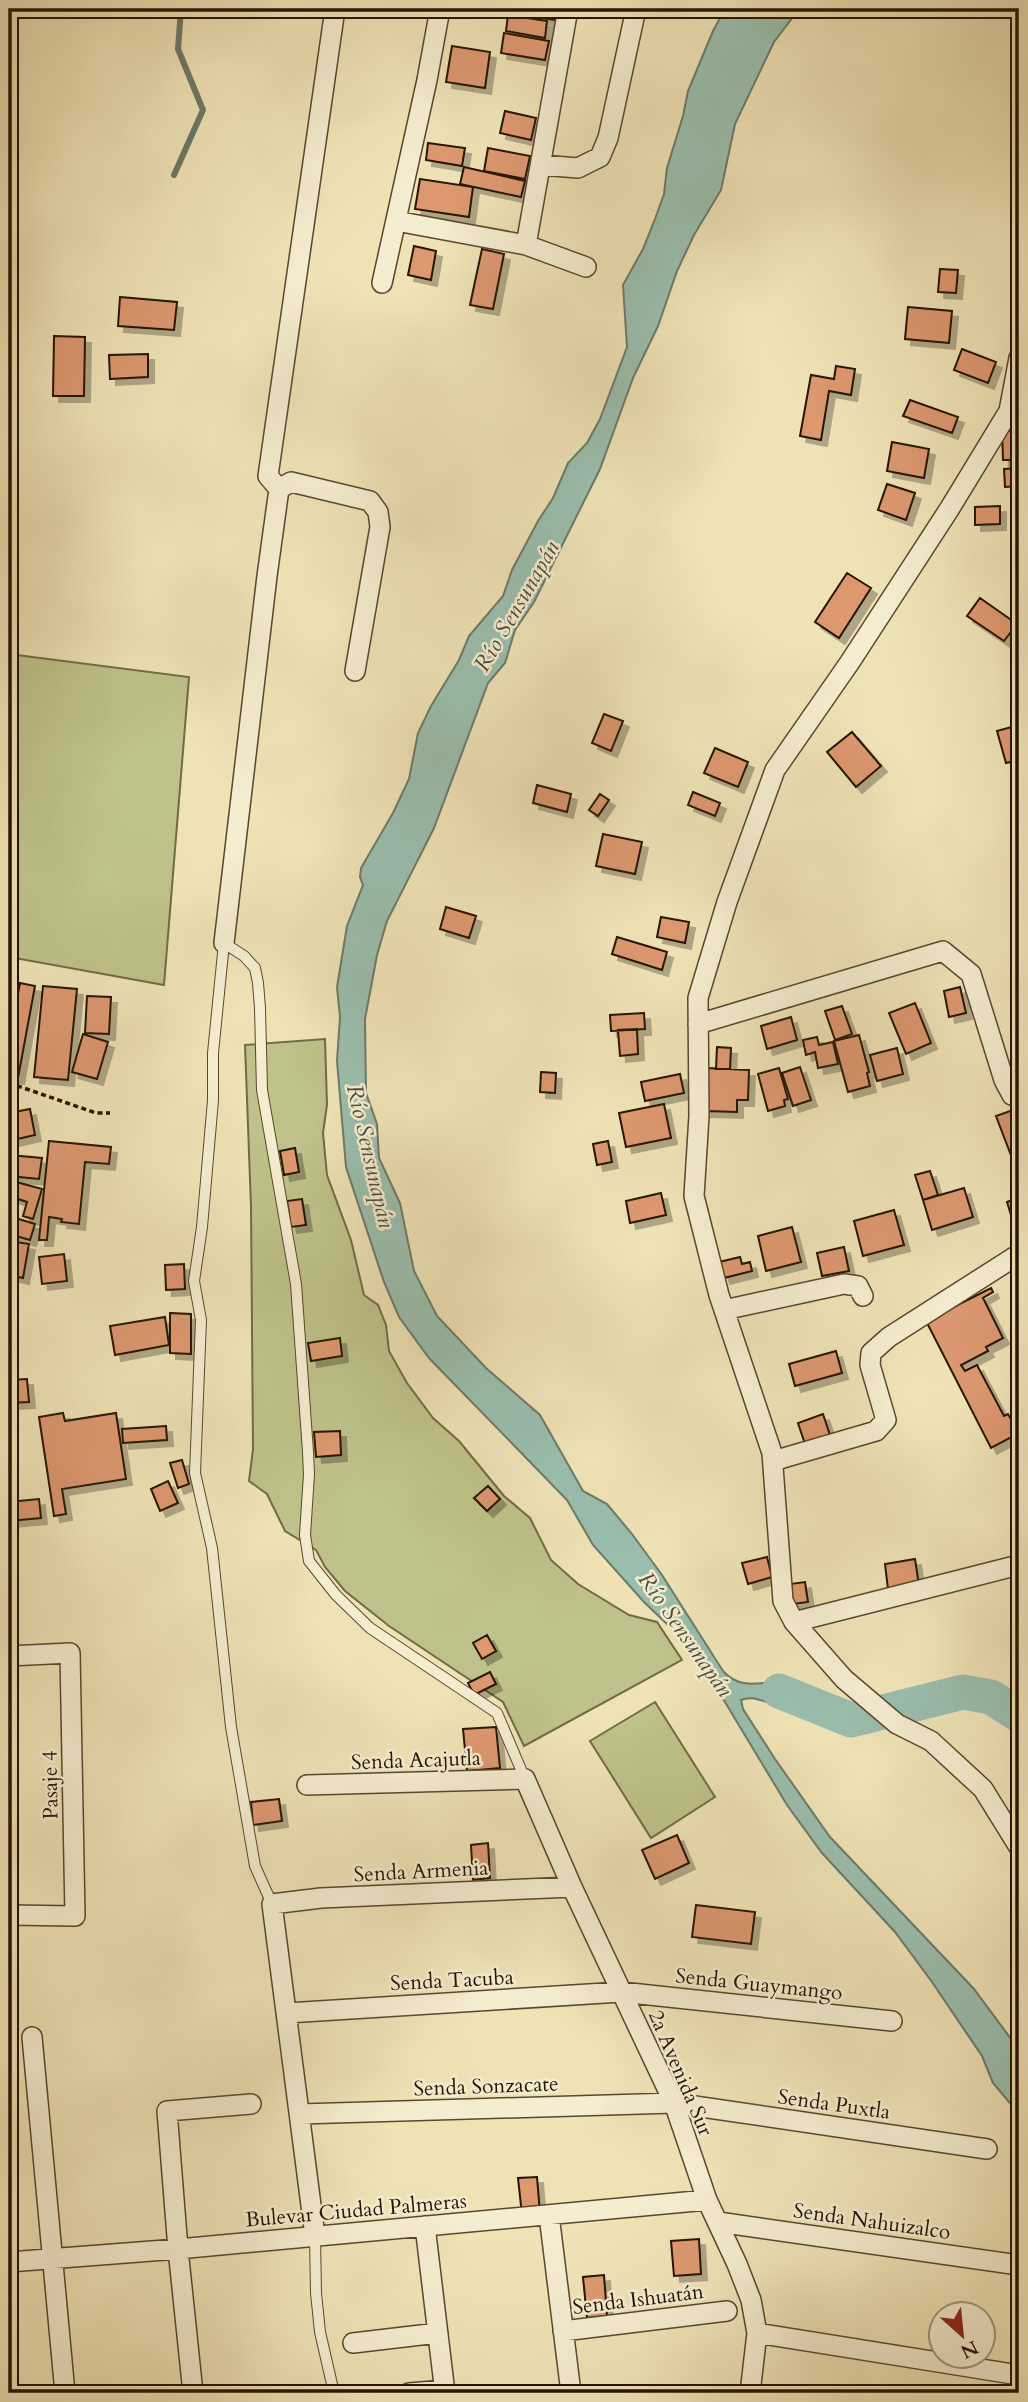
<svg xmlns="http://www.w3.org/2000/svg" width="1028" height="2402" viewBox="0 0 1028 2402" font-family="Cardo,serif">
<style>
.green{fill:#bfc28a;stroke:#726a45;stroke-width:2}
.water{fill:#9abead;stroke:#6c7a68;stroke-width:2}
.lines{fill:none;stroke-linecap:round;stroke-linejoin:round}
.stream{stroke:#6c7a68;stroke-width:6}
.river{stroke:#9abead;stroke-width:35}
.building{fill:#dd986f;stroke:#261300;stroke-width:2;filter:url(#shadow)}
.service-casing{stroke:#58472e;stroke-width:12}
.minor-casing{stroke:#58472e;stroke-width:22}
.path{stroke:#261300;stroke-width:3.5;stroke-dasharray:5 3.5;stroke-linecap:butt}
.service{stroke:#f5edd0;stroke-width:10}
.minor{stroke:#f5edd0;stroke-width:19}
.labels{text-anchor:middle;stroke-width:5;stroke-linejoin:round;paint-order:stroke}
.street-label{font-size:21px;fill:#261300;stroke:#f5edd0}
.water-label{font-size:23px;font-style:italic;fill:#4f4f3d;stroke:#f5edd0}
</style>
<defs>
<filter id="shadow"><feDropShadow dx="6" dy="6" stdDeviation="0" flood-color="#0004"/></filter>
</defs>
<rect width="100%" height="100%" fill="#efe3b6"/>
<filter id="stains"><feTurbulence type="fractalNoise" baseFrequency=".00286" numOctaves="4"/><feColorMatrix values="0 0 0 0 .2 0 0 0 0 .09 0 0 0 0 .02 0 0 0 .5 -.17"/></filter>
<radialGradient id="worn" r=".72"><stop offset=".6" stop-color="#630" stop-opacity="0"/><stop offset="1" stop-color="#630" stop-opacity=".3"/></radialGradient>
<path class="green" d="M9,654L189,677L164,985L9,957Z
M325,1039L327,1105L323,1133L327,1175L351,1240L364,1295L378,1305L386,1325L389,1351L407,1383L433,1418L459,1441L504,1496L530,1518L551,1560L578,1584L629,1615L657,1622L682,1660L524,1746L503,1702L389,1626L345,1591L325,1567L316,1550L285,1531L267,1494L249,1481L253,1449L251,1207L245,1045Z
M655,1702L715,1797L651,1838L590,1741Z"/>
<path class="water" d="M725,9H799L774,42L735,124L721,190L694,235L677,271L658,326L633,378L600,469L534,602L515,630L505,663L488,683L434,828L387,921L377,955L365,1019L366,1093L377,1124L379,1158L400,1203L414,1271L437,1316L486,1368L540,1415L583,1491L607,1504L632,1534L662,1575L723,1671C747,1697 772,1673 798,1686C807,1690 816,1702 823,1709C806,1704 791,1706 773,1703C762,1702 753,1695 741,1700L743,1709L775,1759L830,1837L974,1989L1017,2047L1019,2051V2114L993,2083L982,2056L932,1982L895,1932L822,1853L787,1805L693,1649L644,1602L593,1545L567,1500L429,1358L399,1317L384,1282L346,1167L337,1061L340,1017L337,987L347,926L363,885L360,877L361,868L393,813L409,779L418,733L431,706L459,660L469,636L503,596L512,570L538,521L553,498L568,463L587,443L600,419L627,347L623,285L643,249L655,219L664,194L667,168L683,116L688,91L713,31Z"/>
<g class="lines">
<path class="stream" d="M174,175L203,110L178,49L181,9"/>
<path class="river" d="M779,1691L851,1720L963,1692L991,1697L1019,1715"/>
</g>
<path class="building" d="M511,9H558L556,20L510,13Z
M508,15L547,21L545,38L506,31Z
M504,33L549,41L545,60L501,53Z
M452,46L490,52L485,88L446,82Z
M505,111L536,118L531,140L500,133Z
M428,143L465,148L462,166L426,160Z
M488,148L530,156L525,179L484,171Z
M464,167L525,181L521,197L460,184Z
M420,179L473,187L469,217L415,209Z
M414,246L436,251L431,280L408,275Z
M482,249L504,254L493,309L470,305Z
M940,269L958,270L956,293L938,292Z
M120,297L177,302L174,330L118,326Z
M908,307L952,311L949,343L905,339Z
M54,336L85,337L84,396H53Z
M962,349L996,362L988,383L954,370Z
M148,354V377L110,379L109,355Z
M836,366L855,369L851,395L829,391L821,440L800,436L811,375L834,379Z
M910,400L958,417L952,433L903,416Z
M1019,430V460H1003L1002,431Z
M892,442L929,449L924,478L887,471Z
M1019,468V486L1005,487L1004,469Z
M887,484L915,493L906,520L878,510Z
M1000,506V524L975,525V507Z
M847,573L871,588L839,638L815,622Z
M980,598L1017,624L1004,641L967,616Z
M604,714L623,721L611,751L592,743Z
M1019,725V760L1006,763L997,731Z
M852,732L881,766L856,787L827,752Z
M715,748L748,762L738,787L704,773Z
M537,785L571,794L567,812L533,803Z
M693,792L720,803L715,816L688,805Z
M600,794L609,800L598,816L589,810Z
M603,834L642,842L635,874L596,866Z
M446,907L476,916L469,938L440,929Z
M661,917L689,922L685,943L657,937Z
M617,937L667,952L662,970L612,954Z
M20,983L35,986L18,1078L9,1076V1041Z
M43,986L77,989L68,1080L34,1077Z
M960,987L966,1013L949,1017L944,991Z
M87,996L111,997L109,1034L85,1033Z
M915,1003L931,1043L906,1054L889,1013Z
M842,1006L852,1034L835,1040L825,1011Z
M644,1013L645,1029L611,1031L610,1015Z
M791,1017L797,1040L767,1049L761,1026Z
M637,1029L638,1054L620,1056L618,1030Z
M83,1034L108,1042L97,1079L72,1072Z
M859,1035L869,1072L867,1073L870,1086L848,1092L834,1041Z
M817,1037L819,1045L833,1042L838,1064L818,1068L815,1052L806,1055L803,1040Z
M717,1047L731,1048L730,1069H716Z
M897,1048L903,1074L877,1081L870,1055Z
M800,1067L811,1100L793,1106L782,1073Z
M706,1068L749,1070L748,1100H737V1112L705,1111Z
M779,1068L788,1099L784,1100L785,1106L768,1111L758,1074Z
M541,1072L556,1073L555,1093L540,1092Z
M680,1074L684,1093L645,1101L641,1082Z
M664,1104L671,1138L626,1147L619,1113Z
M30,1109L35,1135L9,1141V1113Z
M1013,1110L1019,1128V1155L1012,1158L996,1116Z
M49,1141L111,1147L109,1164L85,1162L79,1224L61,1222L62,1219L49,1217L47,1240H39Z
M608,1141L612,1162L597,1165L593,1144Z
M295,1148L299,1172L284,1175L280,1151Z
M9,1155L42,1158L39,1179L9,1176Z
M930,1171L938,1195L923,1200L915,1175Z
M9,1180L42,1189L33,1219L23,1216L27,1202L9,1196Z
M964,1188L973,1217L932,1230L923,1200Z
M661,1193L666,1215L630,1223L626,1201Z
M1019,1198V1223L1014,1225L1007,1202Z
M302,1199L306,1225L291,1227L287,1201Z
M894,1210L904,1245L863,1256L854,1221Z
M9,1216L35,1224L30,1240L9,1234Z
M792,1227L801,1262L766,1271L758,1236Z
M9,1241L29,1244L23,1278L9,1275Z
M844,1247L849,1271L822,1276L817,1253Z
M64,1254L67,1281L42,1284L39,1257Z
M740,1257L742,1264L750,1262L752,1271L724,1278L719,1262Z
M184,1264L185,1289L166,1290L165,1265Z
M991,1288L993,1292L983,1298L1003,1338L986,1347L988,1351L961,1365L965,1371L977,1365L1004,1416L1008,1414L1011,1419L1019,1415V1433L991,1448L926,1321Z
M170,1313L191,1314V1354L170,1353Z
M165,1317L169,1345L115,1355L110,1326Z
M340,1338L342,1356L311,1361L308,1343Z
M836,1351L842,1373L795,1386L789,1364Z
M27,1379L29,1402L9,1403V1380Z
M63,1413L65,1421L116,1413L126,1479L62,1489L66,1514L54,1516L39,1417Z
M823,1414L830,1435L805,1444L798,1423Z
M166,1426L167,1440L123,1443L122,1429Z
M340,1431L341,1455L316,1457L314,1432Z
M182,1460L189,1484L178,1488L170,1463Z
M168,1481L178,1503L160,1511L151,1489Z
M488,1486L500,1499L487,1511L474,1498Z
M39,1499L41,1518L9,1521V1502Z
M767,1557L772,1577L748,1584L742,1563Z
M915,1559L919,1585L888,1589L885,1564Z
M805,1582L808,1602L793,1604L790,1584Z
M487,1635L496,1651L482,1659L473,1643Z
M490,1672L496,1684L474,1695L468,1683Z
M496,1727L500,1768L467,1771L463,1729Z
M279,1799L282,1821L253,1825L251,1802Z
M677,1835L689,1863L655,1879L642,1850Z
M488,1843L490,1878L473,1880L471,1845Z
M696,1905L755,1912L751,1944L692,1937Z
M537,2177L540,2213L522,2215L518,2178Z
M699,2239L701,2274L674,2276L671,2241Z
M604,2275L607,2316L587,2318L583,2277Z"/>
<g class="lines">
<g class="service-casing">
<path id="service" d="M272,1904L255,1866L231,1727L212,1548L195,1473L201,1320L194,1281L202,1227L213,1100V1053L224,943L244,956L255,968L258,983L260,1008L262,1090L296,1284L308,1452L309,1474L305,1535L309,1561L336,1595L370,1628L497,1713L525,1779
M315,2236L316,2293L320,2332L334,2393"/>
</g>
<g class="minor-casing">
<path id="minor" d="M541,165L578,168L600,157L608,138L636,9
M396,221L526,245L568,9
M526,245L586,267
M382,283L427,80L440,9
M1019,358L1009,411L950,508L850,662L775,770L727,902L698,998L699,1116L694,1196L719,1295L772,1453L783,1601L794,1622L844,1679L897,1724L931,1741L983,1789L1019,1847
M279,489L291,482L370,501L378,512L380,527L355,671
M224,943L267,576L279,489L268,476L335,9
M698,1024L943,951L971,974L1004,1080L1012,1095H1019
M724,1310L844,1284L858,1286L863,1296
M773,1461L876,1431L886,1420L870,1365L871,1353L889,1337L1019,1254
M794,1622L1019,1565
M9,1656L70,1653L75,1916L9,1915
M307,1785L525,1779L572,1887L674,2103L707,2200L737,2264L751,2300L757,2333L750,2393
M287,2013L621,1992L892,2021
M32,2037L65,2393
M300,2114L674,2103L987,2149
M549,2215L571,2393
M718,2222L1019,2265
M425,2226L445,2393
M315,2236L272,1904L321,1898L572,1887
M9,2262L178,2249L707,2200
M563,2331L727,2311
M757,2333L1019,2375
M353,2343L438,2333
M193,2393L178,2249L167,2111L251,2104
M409,2393L445,2390"/>
</g>
<path class="path" d="M9,1087L15,1085L96,1113H110"/>
<use href="#service" class="service"/>
<use href="#minor" class="minor"/>
</g>
<g class="labels">
<g class="street-label">
<text transform="translate(416 1760) rotate(-2)" y="7">Senda Acajutla</text>
<text transform="translate(50 1785) rotate(-91)" y="7">Pasaje 4</text>
<text transform="translate(421 1871) rotate(-3)" y="7">Senda Armenia</text>
<text transform="translate(452 1980) rotate(-3)" y="7">Senda Tacuba</text>
<text transform="translate(759 1984) rotate(6)" y="7">Senda Guaymango</text>
<text transform="translate(681 2073) rotate(67)" y="7">2a Avenida Sur</text>
<text transform="translate(486 2086) rotate(-2)" y="7">Senda Sonzacate</text>
<text transform="translate(834 2104) rotate(8)" y="7">Senda Puxtla</text>
<text transform="translate(356 2210) rotate(-5)" y="7">Bulevar Ciudad Palmeras</text>
<text transform="translate(872 2221) rotate(8)" y="7">Senda Nahuizalco</text>
<text transform="translate(638 2299) rotate(-7)" y="7">Senda Ishuatán</text>
</g>
<g class="water-label">
<text transform="translate(516 606) rotate(-60)" y="8">Río Sensunapán</text>
<text transform="translate(371 1156) rotate(77)" y="8">Río Sensunapán</text>
<text transform="translate(686 1634) rotate(55)" y="8">Río Sensunapán</text>
</g>
</g>
<rect width="1028" height="2402" fill="none" stroke="#efe3b6" stroke-width="35"/>
<rect x="10" y="10" width="1007" height="2381" fill="none" stroke="#261300" stroke-width="3.5"/>
<rect x="18" y="18" width="993" height="2367" fill="none" stroke="#261300" stroke-width="2"/>
<g transform="translate(962 2335) rotate(153)"><circle r="33" fill="#f5edd0" stroke="#a2967d" stroke-width="2"/>
<path d="M0-5L12 26L0 18L-12 26Z" fill="#8f2418"/>
<text y="-10" font-size="19" font-weight="bold" text-anchor="middle" fill="#261300">N</text>
</g>
<rect width="100%" height="100%" filter="url(#stains)"/>
<rect width="100%" height="100%" fill="url(#worn)"/>
</svg>
